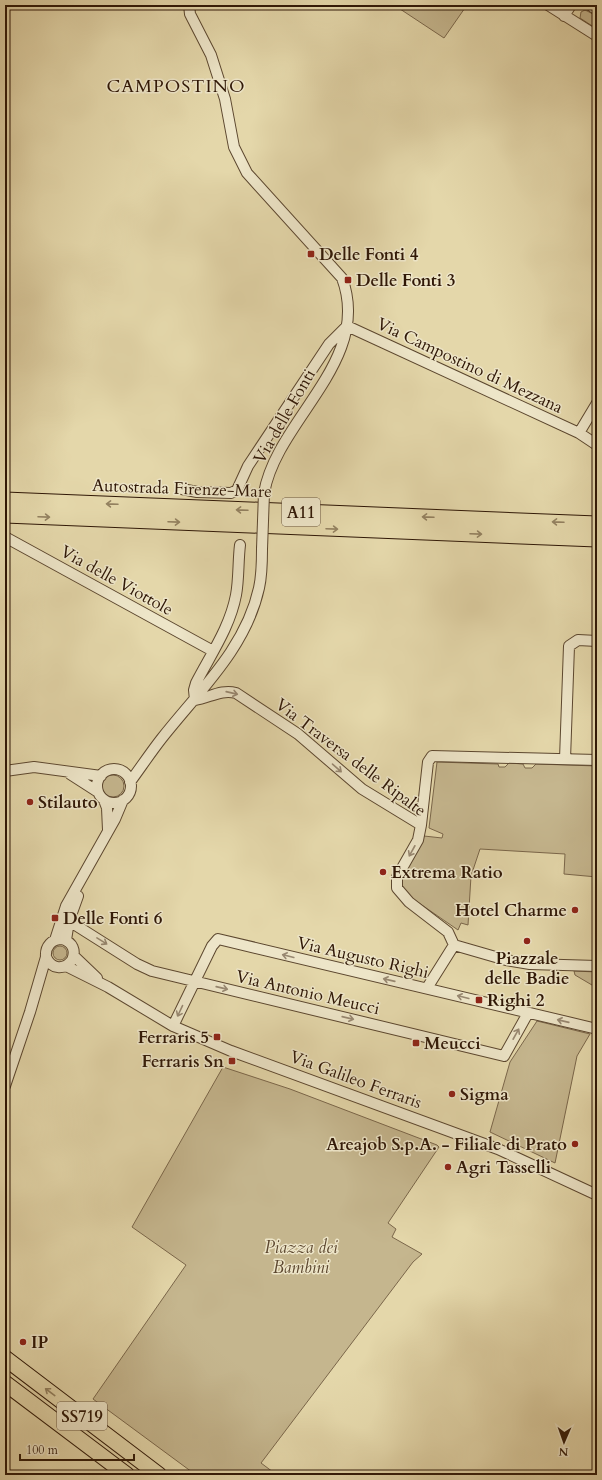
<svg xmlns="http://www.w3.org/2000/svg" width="602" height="1480" viewBox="0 0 602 1480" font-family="Cardo,serif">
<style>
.green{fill:#c5b68e;stroke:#7a664a}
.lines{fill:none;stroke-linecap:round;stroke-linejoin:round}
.minor-casing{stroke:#5c472f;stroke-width:12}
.highway-casing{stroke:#2f1706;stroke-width:17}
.minor{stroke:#ede5c8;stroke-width:10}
.highway{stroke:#e4d7aa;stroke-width:15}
.minor-bridge-casing{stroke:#5c472f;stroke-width:12;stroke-linecap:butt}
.minor-bridge{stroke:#ede5c8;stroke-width:10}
.oneway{stroke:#938160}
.oneway2{stroke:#988871}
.poi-dot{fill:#8f2418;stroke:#ede5c8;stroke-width:1.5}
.labels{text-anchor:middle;stroke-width:3;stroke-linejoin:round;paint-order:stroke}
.shield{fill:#ede5c8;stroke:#685540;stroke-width:1}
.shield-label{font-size:16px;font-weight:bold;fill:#2f1706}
.poi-label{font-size:17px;font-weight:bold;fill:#2f1706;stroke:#ede5c8;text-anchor:start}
.street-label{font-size:17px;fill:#2f1706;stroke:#ede5c8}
.park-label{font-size:17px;font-style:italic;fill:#5c472f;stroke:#ede5c8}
.neighbourhood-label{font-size:18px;letter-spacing:1px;fill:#2f1706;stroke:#ede5c8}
</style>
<rect width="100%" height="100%" fill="#e4d7aa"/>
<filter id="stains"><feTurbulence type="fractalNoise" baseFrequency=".005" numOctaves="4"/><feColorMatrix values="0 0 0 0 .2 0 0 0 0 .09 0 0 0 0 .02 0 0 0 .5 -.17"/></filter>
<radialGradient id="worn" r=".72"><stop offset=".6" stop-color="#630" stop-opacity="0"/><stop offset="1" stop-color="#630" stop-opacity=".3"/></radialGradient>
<path class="green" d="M394,5H467L444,38Z
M585,10L597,16V29L580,18L581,12Z
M437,762L498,764L499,767H505L509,763L523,764L525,768H532L536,764L597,766V877L564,874L565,854L480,849L471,876L468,925L461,923L458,930L416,901L401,887L402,875L424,836L442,838L443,834L429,828Z
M102 786a11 11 0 1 1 22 0a11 11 0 1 1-22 0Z
M53 953a7 7 0 1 1 14 0a7 7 0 1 1-14 0Z
M574,971L597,972V988L575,975Z
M537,1021L590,1034L577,1056L555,1163L490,1132L510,1062Z
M223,1067L290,1089L437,1145L439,1147L388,1223L396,1229L392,1237L422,1254L413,1262L261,1463L277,1475H196L93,1399L186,1265L132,1227Z"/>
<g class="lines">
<g class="minor-casing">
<path id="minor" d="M189,5L190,14L211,55L225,99L234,147L247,173L342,278C373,361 277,419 264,493
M548,5L597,36
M590,5L597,10
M564,16L571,5
M579,433L597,403
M182,489L197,492L231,493L237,490L248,466L329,344L347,326L579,433L597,445
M5,537L213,651
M240,545C238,561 239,579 236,595C230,627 211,654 196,683L194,690L195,700C209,698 221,689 236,693L298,734L362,789L421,825L418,840L397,877V888L409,902L448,932L454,945
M565,759L569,646L578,640L597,641
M97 786a17 17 0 1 1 34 0a17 17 0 1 1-34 0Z
M5,771L34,767L101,776
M70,774L98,792
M130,782C141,767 151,752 162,738C199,691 246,648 259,588C262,575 262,562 262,549
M104,800L107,808L108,830
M421,825L428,762L432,756L597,760
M69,921L137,964L152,971L504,1056L528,1013
M55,940L66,906L115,819L123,800
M66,940L69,921L78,896
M454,945L506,960L530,964L597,966
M74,956L97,978
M66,966L108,987L173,1026L231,1051L498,1149L597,1195
M427,988L454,945
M173,1026L212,946L218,939L597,1029
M5,1086L30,1012L46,957C45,946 52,939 62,939C73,942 76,951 72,960C64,971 51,969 46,957"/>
</g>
<g class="highway-casing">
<path id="highway" d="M5,500L597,524
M5,515L597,539
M5,1358L159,1475
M5,1383L127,1475"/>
</g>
<use href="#minor" class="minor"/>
<use href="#highway" class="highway"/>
<g class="minor-bridge-casing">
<path id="minor-bridge" d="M262,549L264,493"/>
</g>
<use href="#minor-bridge" class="minor-bridge"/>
</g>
<defs><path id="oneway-shaft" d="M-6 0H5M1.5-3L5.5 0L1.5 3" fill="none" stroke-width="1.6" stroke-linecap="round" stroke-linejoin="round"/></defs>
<g class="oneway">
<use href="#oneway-shaft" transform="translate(112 504) rotate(-178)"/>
<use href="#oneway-shaft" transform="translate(242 510) rotate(-178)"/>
<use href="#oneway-shaft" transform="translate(44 517) rotate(2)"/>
<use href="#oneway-shaft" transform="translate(428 517) rotate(-178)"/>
<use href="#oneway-shaft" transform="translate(174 522) rotate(2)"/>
<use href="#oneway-shaft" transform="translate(558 522) rotate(-178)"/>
<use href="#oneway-shaft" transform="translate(332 529) rotate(2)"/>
<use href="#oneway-shaft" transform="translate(476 534) rotate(2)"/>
<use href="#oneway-shaft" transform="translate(50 1392) rotate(-143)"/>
</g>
<g class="oneway2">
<use href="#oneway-shaft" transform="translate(232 693) rotate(13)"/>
<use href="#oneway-shaft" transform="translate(337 768) rotate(41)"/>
<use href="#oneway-shaft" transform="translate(412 851) rotate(119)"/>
<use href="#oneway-shaft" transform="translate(102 941) rotate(32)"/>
<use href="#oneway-shaft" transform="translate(288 956) rotate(-166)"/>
<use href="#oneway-shaft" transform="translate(389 980) rotate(-167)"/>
<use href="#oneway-shaft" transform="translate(222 988) rotate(13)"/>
<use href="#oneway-shaft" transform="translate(463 997) rotate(-166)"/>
<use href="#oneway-shaft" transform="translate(180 1011) rotate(115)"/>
<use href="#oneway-shaft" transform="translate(348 1018) rotate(13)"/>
<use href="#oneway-shaft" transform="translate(563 1021) rotate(-167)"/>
<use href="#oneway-shaft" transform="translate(516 1034) rotate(-61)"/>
</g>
<g class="poi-dot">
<rect x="307" y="250" width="8" height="8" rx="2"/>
<rect x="344" y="276" width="8" height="8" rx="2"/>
<circle cx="30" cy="802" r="4"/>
<circle cx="383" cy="872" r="4"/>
<circle cx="575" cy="910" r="4"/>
<rect x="51" y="914" width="8" height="8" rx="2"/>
<circle cx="527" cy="941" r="4"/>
<rect x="475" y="996" width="8" height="8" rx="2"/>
<rect x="213" y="1033" width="8" height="8" rx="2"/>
<rect x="412" y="1039" width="8" height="8" rx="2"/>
<rect x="228" y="1057" width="8" height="8" rx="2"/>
<circle cx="452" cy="1094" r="4"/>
<circle cx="575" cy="1144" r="4"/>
<circle cx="448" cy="1167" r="4"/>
<circle cx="23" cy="1342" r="4"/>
</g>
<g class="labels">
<g class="shield">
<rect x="282" y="498" width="38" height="28" rx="3"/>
<rect x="57" y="1402" width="50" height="28" rx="3"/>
</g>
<g class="shield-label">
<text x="301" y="518">A11</text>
<text x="82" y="1422">SS719</text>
</g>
<g class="poi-label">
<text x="319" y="260">Delle Fonti 4</text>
<text x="356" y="286">Delle Fonti 3</text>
<text x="38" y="808">Stilauto</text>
<text x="391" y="878">Extrema Ratio</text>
<text x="567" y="916" text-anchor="end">Hotel Charme</text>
<text x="63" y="924">Delle Fonti 6</text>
<text x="527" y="964" text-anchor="middle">Piazzale<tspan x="527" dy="20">delle Badie</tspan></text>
<text x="487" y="1006">Righi 2</text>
<text x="209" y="1043" text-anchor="end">Ferraris 5</text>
<text x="424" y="1049">Meucci</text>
<text x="224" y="1067" text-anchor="end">Ferraris Sn</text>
<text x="460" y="1100">Sigma</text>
<text x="567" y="1150" text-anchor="end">Areajob S.p.A. - Filiale di Prato</text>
<text x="456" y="1173">Agri Tasselli</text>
<text x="31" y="1348">IP</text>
</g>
<g class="street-label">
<text transform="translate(470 365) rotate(25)" y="6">Via Campostino di Mezzana</text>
<text transform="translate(284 416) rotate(-60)" y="6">Via delle Fonti</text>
<text transform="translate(182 488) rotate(2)" y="6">Autostrada Firenze-Mare</text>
<text transform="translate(117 580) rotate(29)" y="6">Via delle Viottole</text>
<text transform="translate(351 757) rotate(37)" y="6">Via Traversa delle Ripalte</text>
<text transform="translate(363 957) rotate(13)" y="6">Via Augusto Righi</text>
<text transform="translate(308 992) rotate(13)" y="6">Via Antonio Meucci</text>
<text transform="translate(356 1079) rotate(20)" y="6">Via Galileo Ferraris</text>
</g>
<g class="park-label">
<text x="301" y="1253">Piazza dei<tspan x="301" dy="20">Bambini</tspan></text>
</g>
<g class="neighbourhood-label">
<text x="176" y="92">CAMPOSTINO</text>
</g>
</g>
<rect width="602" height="1480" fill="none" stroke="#e4d7aa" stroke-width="20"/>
<rect x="6" y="6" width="590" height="1468" fill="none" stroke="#2f1706" stroke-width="2"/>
<rect x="10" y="10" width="582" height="1460" fill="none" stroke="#2f1706"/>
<g transform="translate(564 1442) rotate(182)" stroke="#ede5c8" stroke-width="3" paint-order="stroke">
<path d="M0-3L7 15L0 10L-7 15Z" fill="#2f1706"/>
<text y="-6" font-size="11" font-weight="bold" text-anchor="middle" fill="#2f1706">N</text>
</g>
<path d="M20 1454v6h114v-6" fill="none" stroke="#2f1706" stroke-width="2"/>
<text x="26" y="1454" font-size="12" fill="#2f1706" stroke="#ede5c8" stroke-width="3" paint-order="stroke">100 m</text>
<rect width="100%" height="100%" filter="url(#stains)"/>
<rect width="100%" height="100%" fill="url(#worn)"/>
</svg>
